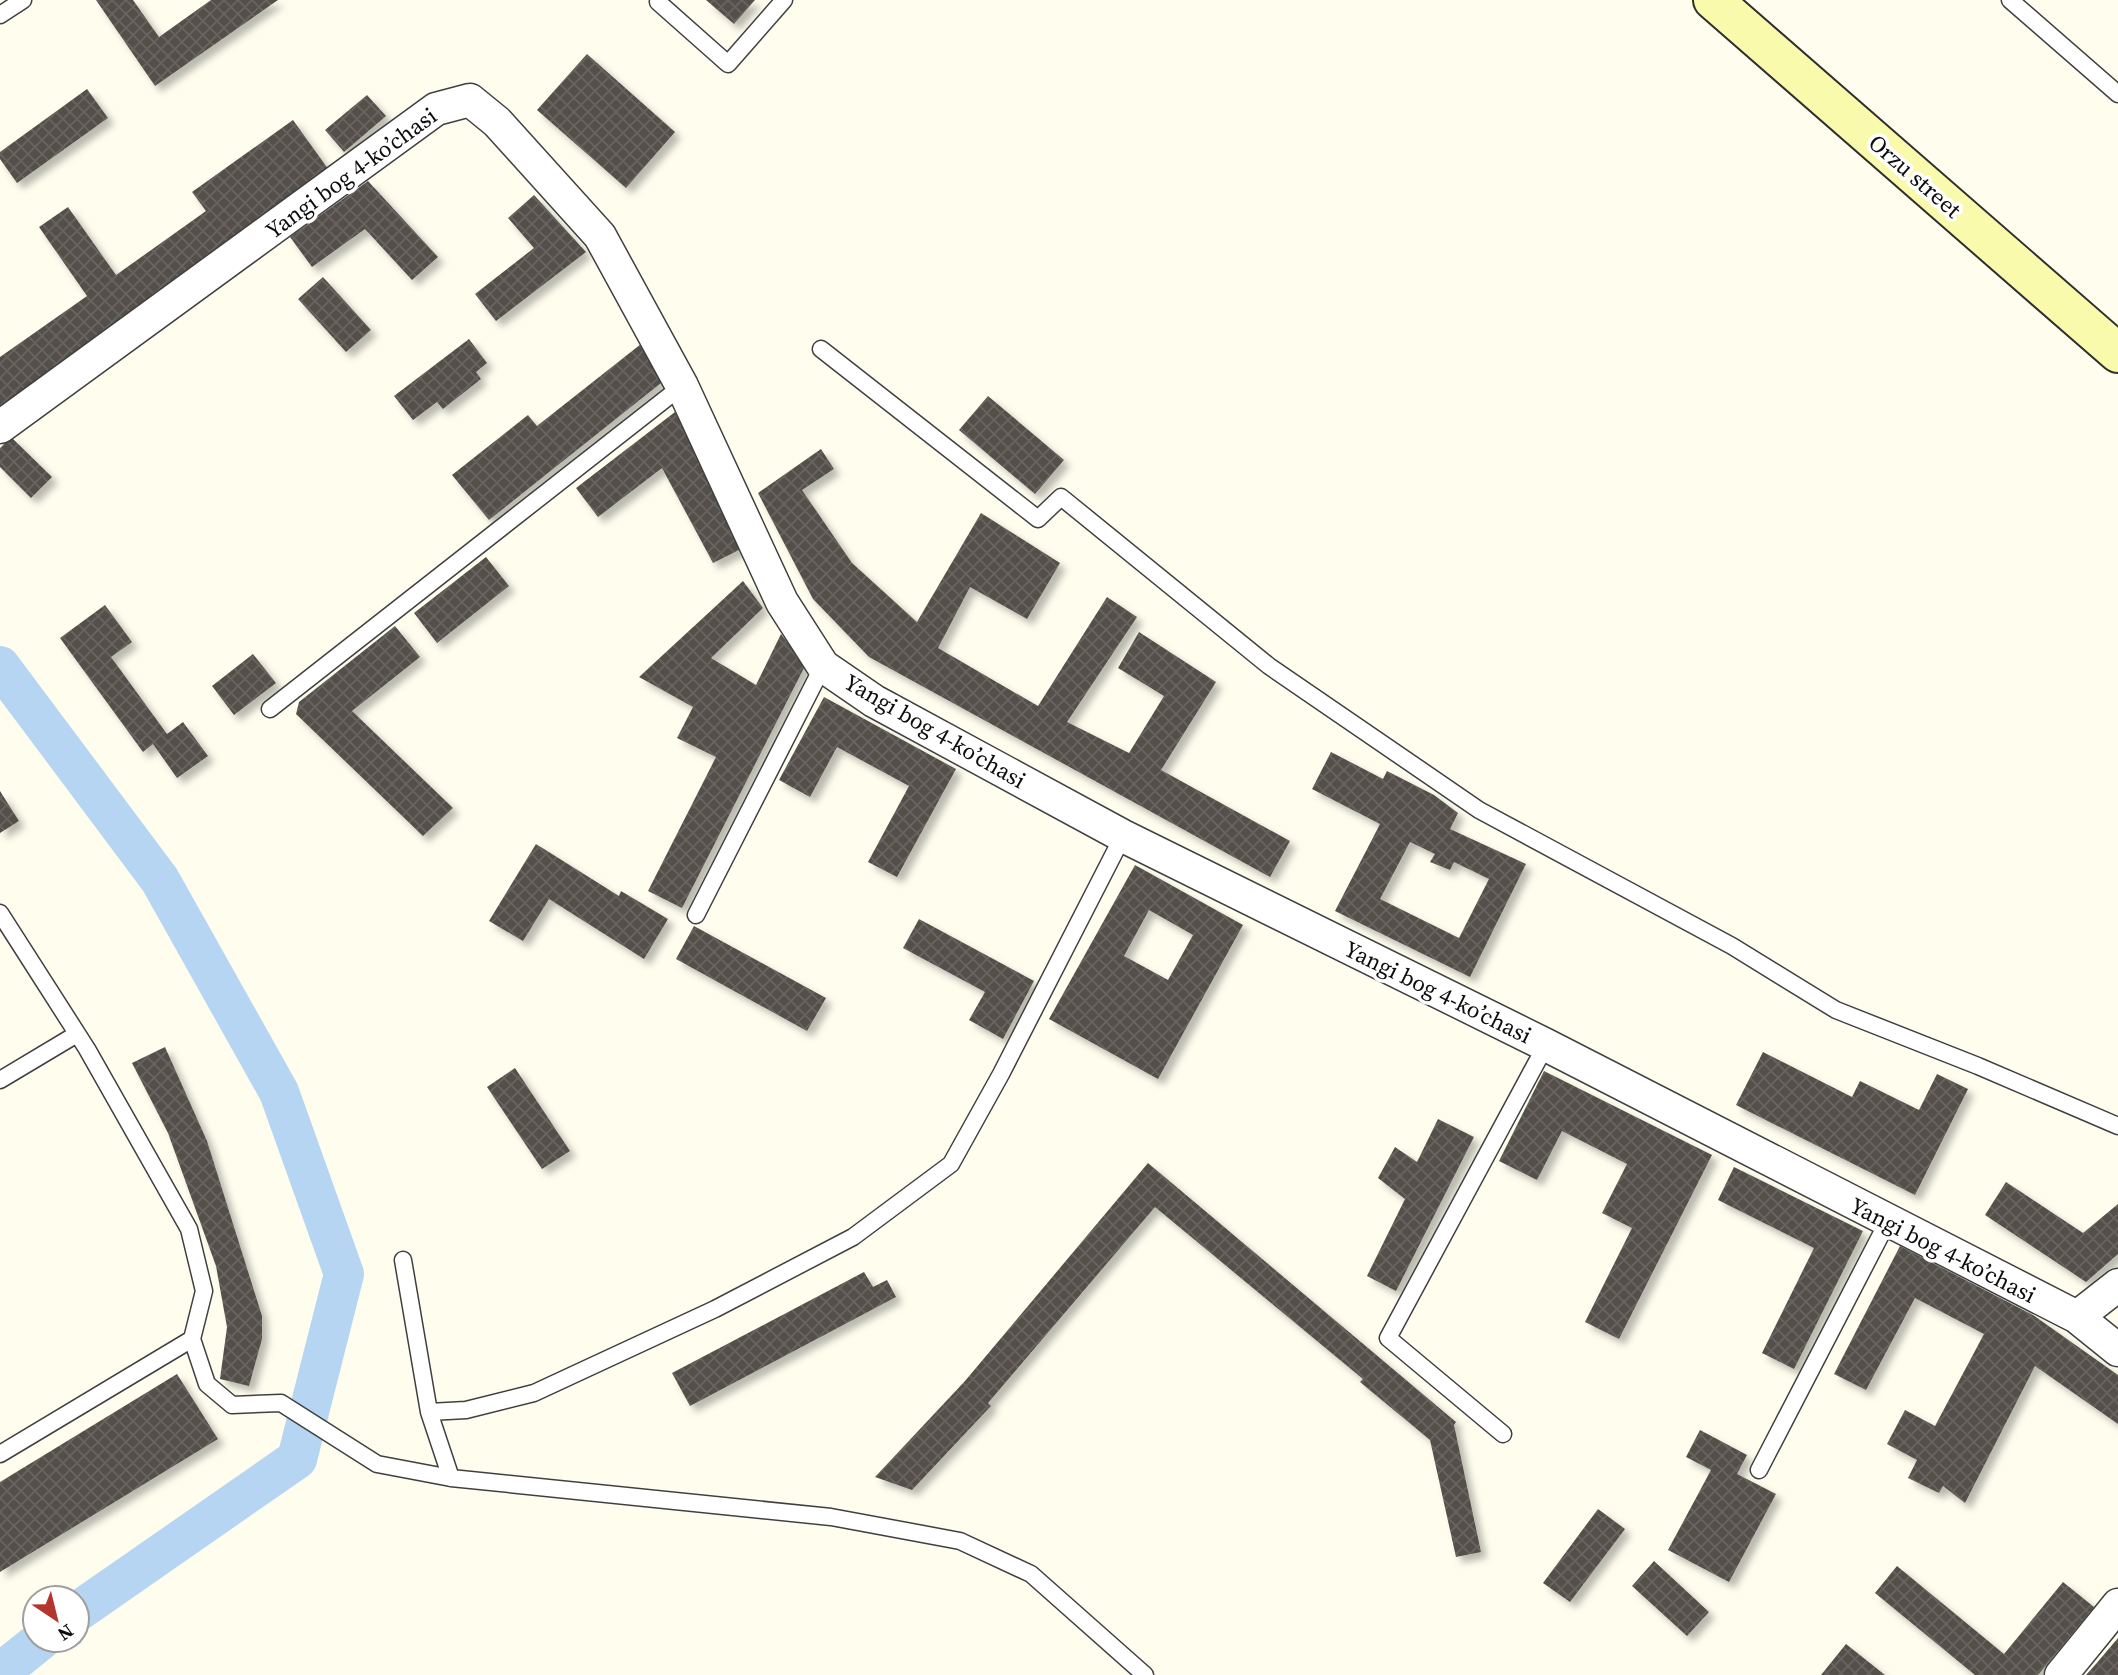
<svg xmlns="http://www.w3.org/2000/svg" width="2118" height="1675" viewBox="0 0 2118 1675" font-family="'Source Serif 4',serif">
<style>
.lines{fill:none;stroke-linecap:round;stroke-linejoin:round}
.canal{stroke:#b5d5f2;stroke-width:40}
.building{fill:url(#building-cross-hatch);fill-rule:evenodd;filter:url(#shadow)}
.service-casing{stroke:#404040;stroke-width:19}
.minor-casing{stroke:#404040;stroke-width:35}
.secondary-casing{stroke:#2f2f2f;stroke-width:42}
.service{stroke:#fff;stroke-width:16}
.minor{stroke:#fff;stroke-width:32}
.secondary{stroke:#fafaac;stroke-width:38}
.labels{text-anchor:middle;stroke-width:7;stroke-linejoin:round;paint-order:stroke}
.street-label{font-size:23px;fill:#0d0d0d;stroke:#fff}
</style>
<defs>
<pattern id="building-cross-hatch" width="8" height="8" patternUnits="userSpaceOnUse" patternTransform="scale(1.75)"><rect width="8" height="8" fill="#554f4a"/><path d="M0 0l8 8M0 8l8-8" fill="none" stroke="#686460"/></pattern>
<filter id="shadow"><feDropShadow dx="6" dy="6" stdDeviation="3.5" flood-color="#0004"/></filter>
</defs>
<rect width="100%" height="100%" fill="#fefdee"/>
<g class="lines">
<path class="canal" d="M0,666L160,880L279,1092L344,1274L297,1459L77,1612
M0,1673L41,1640"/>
</g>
<path class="building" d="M96,0H133L159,37L211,0H278L155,86Z
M706,0H755L734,24Z
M587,54L675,132L626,188L537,110Z
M87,89L108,118L17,183L0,159V152Z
M367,95L386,116L344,152L325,130Z
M293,120L331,173L0,408V357L87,296L39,227L68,207L116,275L206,211L192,192Z
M368,181L438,257L412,280L365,229L312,267L290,237Z
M534,195L586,252L496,321L475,294L534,248L508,218Z
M323,277L371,330L346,352L298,299Z
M469,339L487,363L476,372L481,379L443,409L437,402L413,420L394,396Z
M641,344L661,383L489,520L452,475L528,415L537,426Z
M988,396L1064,460L1035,494L959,430Z
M675,412L747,546L713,563L662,468L598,517L576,488Z
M11,437L52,477L31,498L0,467V448Z
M821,449L834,469L802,490L852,563L917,622L981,513L1060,563L1027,619L970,587L938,648L1038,706L1107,597L1137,617L1067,722L1129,753L1164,696L1118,668L1139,632L1216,682L1161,770L1290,841L1270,877L869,657L813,599L758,493Z
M486,557L509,586L437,643L414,613Z
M743,581L763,608L711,658L756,685L781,634L805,666L682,908L648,891L716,757L677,738L693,707L639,677Z
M105,605L132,642L111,657L167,734L183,722L208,756L177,778L153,744L143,752L60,638Z
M395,626L420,657L352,711L453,808L423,836L296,714L299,702Z
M253,654L276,683L234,715L212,686Z
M824,697L956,769L897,877L868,862L909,786L837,747L810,797L779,780Z
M1331,752L1383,779L1387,771L1434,795L1458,813L1450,829L1526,864L1470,977L1335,911L1380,824L1312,789ZM1410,842L1435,854L1430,862L1450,870L1454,862L1489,879L1459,938L1380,899Z
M0,791L19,821L0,833Z
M536,844L619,896L621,891L668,919L644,959L549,899L523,941L489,921Z
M1135,865L1243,925L1158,1079L1049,1019ZM1149,910L1193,935L1168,980L1124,956Z
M919,919L1034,981L1003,1039L969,1020L985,992L903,948Z
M694,926L826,998L807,1031L676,959Z
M165,1047L207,1141L262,1316V1339L249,1386L220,1379L227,1327L216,1266L168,1133L132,1063Z
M1763,1052L1852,1097L1860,1081L1919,1110L1937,1074L1968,1089L1915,1195L1736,1105Z
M515,1068L570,1151L542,1169L487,1087Z
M1544,1071L1712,1155L1619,1339L1585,1322L1632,1228L1602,1213L1627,1164L1562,1131L1537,1180L1499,1161Z
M1438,1119L1474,1137L1396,1291L1367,1276L1405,1199L1378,1178L1395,1147L1417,1162Z
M1148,1163L1456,1422L1454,1425L1481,1552L1456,1557L1430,1440L1360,1382L1363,1379L1155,1207L988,1403L991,1406L912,1490L875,1477L965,1381Z
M1734,1167L1863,1231L1794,1369L1762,1353L1814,1248L1718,1200Z
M2006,1182L2083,1233L2118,1204V1254L2086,1282L1985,1215Z
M1900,1246L2033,1315L2118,1375V1424L2035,1366L1965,1503L1943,1486L1939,1493L1908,1478L1917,1460L1887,1444L1905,1410L1935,1426L1984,1334L1915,1298L1866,1390L1834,1374Z
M864,1272L873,1287L887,1280L896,1297L690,1406L672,1373Z
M177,1374L218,1439L0,1572V1482Z
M1700,1430L1747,1455L1737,1474L1776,1494L1729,1582L1668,1550L1711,1470L1686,1457Z
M1598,1509L1625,1529L1570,1602L1543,1583Z
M1654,1561L1709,1612L1687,1636L1632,1586Z
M1897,1566L2004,1654L2063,1582L2094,1607L2038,1675H1975L1875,1593Z
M2118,1638V1675H2086L2095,1665Z
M1846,1644L1885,1675H1821Z"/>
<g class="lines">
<g class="service-casing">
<path id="service" d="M2010,0L2118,94
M658,2L728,64L784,0
M0,15L23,0
M821,349L1038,519L1061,497L1269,666L1479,810L1732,946L1836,1010L1978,1066L2118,1126
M270,709L682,386
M0,913L87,1049L189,1229L204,1291L192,1339L0,1454
M696,915L823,666
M0,1080L77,1034
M403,1260L429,1412
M192,1339L207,1384L232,1405L281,1403L377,1464L451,1478L831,1517L960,1541L1031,1574L1145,1675
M1503,1434L1388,1338L1546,1045
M1759,1470L1887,1223
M451,1478L429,1412L466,1410L534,1393L715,1309L853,1237L951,1164L1001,1074L1123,836"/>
</g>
<g class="minor-casing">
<path id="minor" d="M0,427L436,109L470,100L497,122L600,236L682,386L782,602L823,666L874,701L1123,836L1546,1045L2077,1317L2118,1350
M2077,1317L2118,1285
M2061,1675L2118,1605"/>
</g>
<g class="secondary-casing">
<path id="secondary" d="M1713,0L2118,353"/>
</g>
<use href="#service" class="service"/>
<use href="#minor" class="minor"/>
<use href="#secondary" class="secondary"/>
</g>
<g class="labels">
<g class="street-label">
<text transform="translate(351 173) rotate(-36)" y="8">Yangi bog 4-koʼchasi</text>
<text transform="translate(1915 176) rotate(41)" y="8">Orzu street</text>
<text transform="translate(935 731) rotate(30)" y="8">Yangi bog 4-koʼchasi</text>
<text transform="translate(1438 992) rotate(26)" y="8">Yangi bog 4-koʼchasi</text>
<text transform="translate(1943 1250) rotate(27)" y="8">Yangi bog 4-koʼchasi</text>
</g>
</g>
<g transform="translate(56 1619) rotate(145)"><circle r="33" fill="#ffffff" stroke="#9e9e9e" stroke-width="2"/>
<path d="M0-5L12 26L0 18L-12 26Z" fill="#b5352d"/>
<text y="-10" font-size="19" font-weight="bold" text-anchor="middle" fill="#0d0d0d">N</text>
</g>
</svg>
